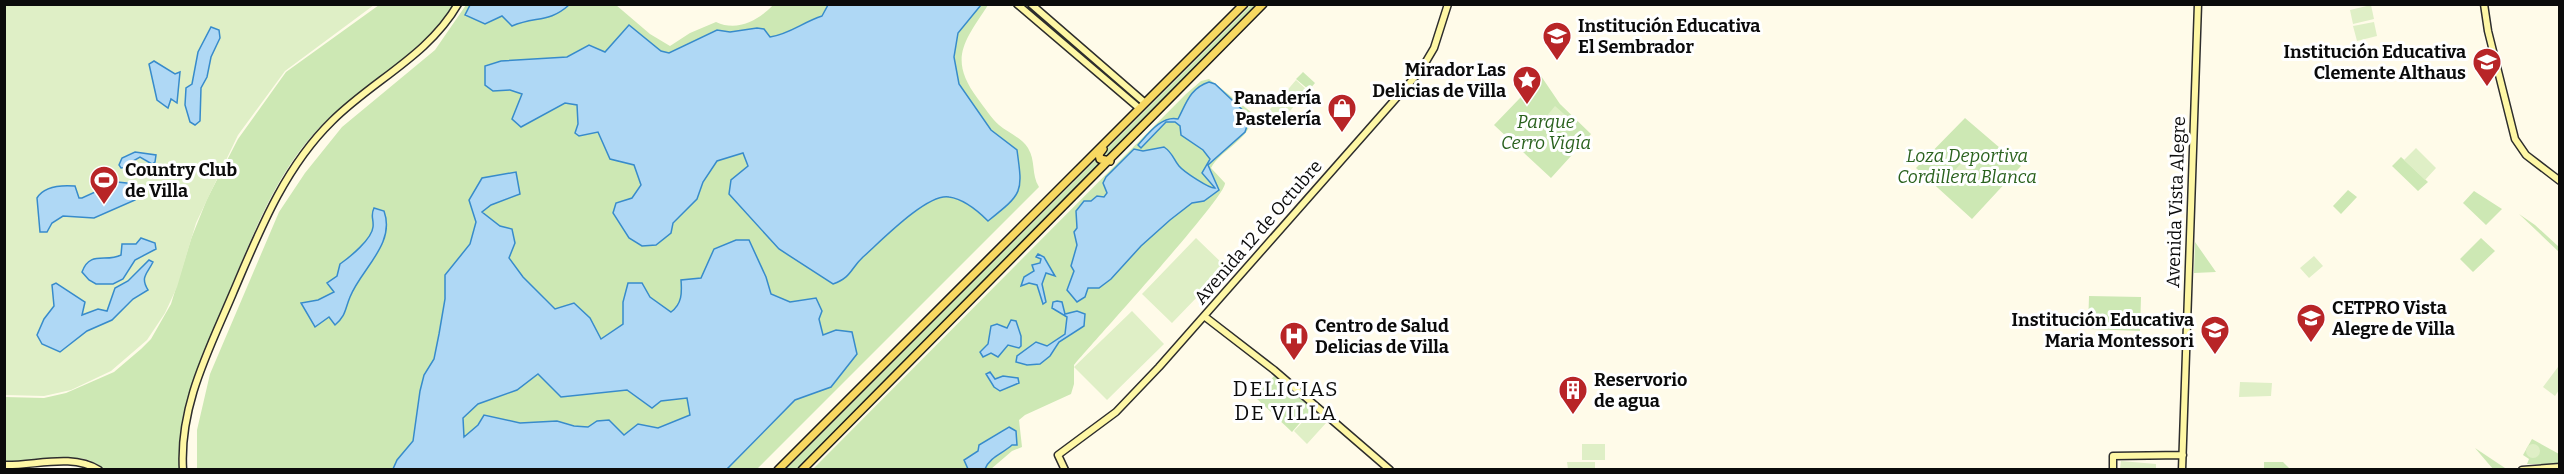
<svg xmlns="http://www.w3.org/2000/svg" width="2564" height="474" viewBox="0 0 2564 474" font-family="Bitter,serif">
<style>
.green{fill:#cde8b4}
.pitch{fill:#dfefc6}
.water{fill:#afd8f5;stroke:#378bcb;stroke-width:1.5;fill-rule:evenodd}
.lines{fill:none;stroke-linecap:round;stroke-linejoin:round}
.secondary-casing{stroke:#2d2d2d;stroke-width:9}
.primary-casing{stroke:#1c1c1c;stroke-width:10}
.secondary{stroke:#fef7a5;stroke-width:6}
.primary{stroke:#f7d861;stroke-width:7}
.labels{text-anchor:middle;stroke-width:6;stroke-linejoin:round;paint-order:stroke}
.poi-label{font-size:18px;font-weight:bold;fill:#0b0b0b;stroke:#fff;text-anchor:start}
.park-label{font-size:18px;font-style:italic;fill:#29611d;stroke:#fff}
.street-label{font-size:18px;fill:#0b0b0b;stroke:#fff}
.quarter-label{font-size:21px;letter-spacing:1.5px;fill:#0b0b0b;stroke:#fff}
</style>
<rect width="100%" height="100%" fill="#fffbe9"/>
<path class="green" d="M379,5H455C434,49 367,82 331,116C279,164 256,228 229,292C205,349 177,406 180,469H103C83,451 62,460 39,463C28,464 16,462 5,462V397L44,398L66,393L114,372L141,349L151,339L171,304L191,239L207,199L238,139L286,72Z
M466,5H616L650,34L670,46L690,33L716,22C737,32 758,21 773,5H988C964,42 948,59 978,99C985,108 991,118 999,125C1007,132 1022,138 1028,148C1036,161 1031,174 1039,187L757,469L197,470V430L210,374L279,212L305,173L342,127L435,50Z
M1251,5H1259L797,469L785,470Z
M1032,9L1138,100L1136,102L1030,11Z
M1303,72L1315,83L1309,90L1296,79Z
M1541,76L1560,104L1591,134L1551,178L1494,125Z
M1209,79L1251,112C1257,136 1221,149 1211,168L1225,183C1226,197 1093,342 1074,365V384L1071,394L1025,415L1019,420L1022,447L1012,451L991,469L812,470L1186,94L1201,81Z
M1965,118L2021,166L1972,219L1916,168Z
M2401,157L2428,182L2418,191L2392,166Z
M2348,190L2357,197L2341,214L2333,206Z
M2474,191L2502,209L2486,225L2463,203Z
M2519,214L2535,225L2559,247V252Z
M2481,238L2495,251L2473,272L2460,259Z
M2195,242L2216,272L2194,273Z
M2089,296L2141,297L2140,331L2088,329Z
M1275,375L1312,409L1292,432L1255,397Z
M2532,439L2559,454V464H2527L2529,459L2523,455Z
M2475,448L2505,468L2493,469Z
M2264,462H2283L2290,469H2264Z"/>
<path class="pitch" d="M5,5H374L285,71L238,135L196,223L177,287L165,313L147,340L111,371L71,390L44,396L5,395Z
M2371,5L2374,19L2353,24L2350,10Z
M2374,22L2377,36L2357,41L2353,26Z
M1296,80L1307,90L1290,111L1278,101Z
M1277,101L1289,111L1276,125L1265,115Z
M1555,106L1571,120L1562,131L1546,117Z
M2416,148L2436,168L2425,180L2404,160Z
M1971,153L1980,162L1962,181L1953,172Z
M1196,238L1226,267L1172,323L1142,294Z
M2314,256L2323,266L2309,278L2300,268Z
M1132,311L1164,344L1107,400L1074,367Z
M2558,367L2559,390L2555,396L2543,387Z
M2240,382L2272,383L2271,396L2239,397Z
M1313,411L1326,423L1307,444L1294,431Z
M1582,444H1605V460H1582Z
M2526 451a7 7 0 1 1 14 0a7 7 0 1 1-14 0Z
M2121,461L2156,464V469H2120Z
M1567,462H1595V469H1568Z"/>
<path class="water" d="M470,5V4L569,5C549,23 536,16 512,26L502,16L485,24L465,15Z
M828,5H981L958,33L954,57L959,84L991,130L1017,150C1023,193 1023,193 988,221C978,211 964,199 949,197C927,193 880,242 863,257C850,269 852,277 833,284L779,249L729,194L731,180L748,166L743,153L717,161L703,182L697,199L673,223L671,233L656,245L642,246L629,238L613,213L616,203L632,198L641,185L634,165L610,159L598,132L579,136L575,133L578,124L577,105L565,103L521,127L512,119L522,94L510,90L493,91L485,85V66L501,61L567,57L589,45L605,52L629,25L661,51L669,53L717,30L730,32L757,28L764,29L770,37C790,34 803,22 822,16Z
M211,27L219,30L220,38L211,57L207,77L201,88L200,121L195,125L190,122L185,105L186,88L192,84L198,52Z
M154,61L175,74L180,72L177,103L171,99L168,108L157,100L149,64Z
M1209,82L1215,84L1250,117L1245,132L1208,165L1219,190L1204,201L1192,203L1170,220L1141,246L1111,279L1099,288H1088L1085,297L1077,302L1067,290L1074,271L1071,266L1077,245L1074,232L1077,228L1076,211L1084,201H1091L1097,196L1104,197L1107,193L1103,183L1106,177L1134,149L1143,151L1164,147C1173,153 1173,159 1179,166C1184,172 1210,189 1215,188L1202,173L1210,159L1203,150L1181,135L1180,126L1175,122H1166L1141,148L1138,145C1148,134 1162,115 1178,119C1186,104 1190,88 1209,82Z
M135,152L156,155L155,162L152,164L140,157L133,161L129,167L121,168L119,165L122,158Z
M516,172L520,194L491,205L482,212L500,226L512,229L515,243L509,258L523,277L555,309L574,303L590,318L601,339L623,324V302L628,283H642L650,297L671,312C682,304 682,293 681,280L701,278L714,249L736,240H749L766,277L771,294L790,302L816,298L822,311L819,319L823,335L836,330L852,332L857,354L831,387L795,400L727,469H393L397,460L413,441L420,391L424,375L434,359L439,334L445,299V275L470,244L476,222L469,200L482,178ZM538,374L561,397L627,390L652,408L661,401L687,398L690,415L658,428L638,424L624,435L609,420L597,421L588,427L574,426L557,421L520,423L484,415L478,425L464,437L463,418L478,404L517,390Z
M117,182L136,184L135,200L94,218L63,216L52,223L47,232H40L37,198C44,186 62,185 75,186L79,198H82Z
M374,208L384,211C396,244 361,269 350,297C345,309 346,316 335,325L329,317L315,327L301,303L318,300L334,292L327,283L337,276L340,264C350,257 372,239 373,227C374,219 370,216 374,208Z
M141,238L155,243L156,249L135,260L123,279L113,284H96L89,280L82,272C90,250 106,263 121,255L122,244H136Z
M1038,254L1044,257L1055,276L1046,273L1042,284L1046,302L1043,304L1037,285L1029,283L1021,286L1024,277L1034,271L1032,265L1040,263L1041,259L1036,257Z
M149,260L153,262C147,274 140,277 148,290L133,299L112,320L87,331L60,352L42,344L37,335L44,319L54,306L52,285L56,283L85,302L82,315L98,309L107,311L115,288L128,281Z
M1057,301L1062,302L1065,314L1077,311L1085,314L1084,326L1059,342L1050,356L1040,364L1027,365L1016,362L1017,356L1036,342L1047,346L1065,334L1067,317L1052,308L1053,302Z
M1011,320L1016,321L1021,336V346L1019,348L1008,345L998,357L991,353L983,357L980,352L988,344L991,326L997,324L1007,328Z
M990,372L995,379L1003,376L1018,378L1019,383L1000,391L994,387L986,374Z
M1009,427L1016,431L1017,445H1012C1002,454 990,457 985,469H968L964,460L978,451L979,445Z"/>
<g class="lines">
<g class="secondary-casing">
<path id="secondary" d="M1017,4L1139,108
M1031,4L1144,102
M2484,4L2488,31L2515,139L2526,155L2560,181
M1204,316L1274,370L1390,470
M4,465C35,466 71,453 99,470
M183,470C179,406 209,350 233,293C259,232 284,168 332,121C373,80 428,56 458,4
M1065,470L1058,455L1116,412L1159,367L1421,70L1434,48L1448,4
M2113,470V456L2183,455
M2182,470L2198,4
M2522,470L2560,467"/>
</g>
<g class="primary-casing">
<path id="primary" d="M1103,149L1099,154L1100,159L1110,161
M778,470L1244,4
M802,470L1263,4"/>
</g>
<use href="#secondary" class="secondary"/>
<use href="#primary" class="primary"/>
</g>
<defs>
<g id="school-pin" transform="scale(1.5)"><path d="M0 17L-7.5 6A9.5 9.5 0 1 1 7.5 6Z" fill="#b82527" stroke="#fff"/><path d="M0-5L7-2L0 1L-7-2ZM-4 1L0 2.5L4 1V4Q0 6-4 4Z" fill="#fff"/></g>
<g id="sight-pin" transform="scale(1.5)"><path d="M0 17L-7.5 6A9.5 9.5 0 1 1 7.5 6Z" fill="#b82527" stroke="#fff"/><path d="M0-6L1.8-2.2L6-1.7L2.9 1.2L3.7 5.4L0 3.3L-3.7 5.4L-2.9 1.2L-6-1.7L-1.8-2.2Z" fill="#fff"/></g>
<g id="shop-pin" transform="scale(1.5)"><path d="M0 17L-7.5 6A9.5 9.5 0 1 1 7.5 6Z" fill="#b82527" stroke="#fff"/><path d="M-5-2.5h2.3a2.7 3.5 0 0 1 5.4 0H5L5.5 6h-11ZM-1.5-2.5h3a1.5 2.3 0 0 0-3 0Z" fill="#fff"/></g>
<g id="stadium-pin" transform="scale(1.5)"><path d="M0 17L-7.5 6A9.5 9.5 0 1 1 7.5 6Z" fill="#b82527" stroke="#fff"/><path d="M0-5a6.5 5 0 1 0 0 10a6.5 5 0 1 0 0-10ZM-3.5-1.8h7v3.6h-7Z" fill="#fff"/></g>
<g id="university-pin" transform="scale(1.5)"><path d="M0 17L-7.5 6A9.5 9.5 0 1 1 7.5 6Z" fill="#b82527" stroke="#fff"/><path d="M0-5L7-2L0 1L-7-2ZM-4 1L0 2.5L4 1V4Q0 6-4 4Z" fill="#fff"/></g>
<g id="hospital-pin" transform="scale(1.5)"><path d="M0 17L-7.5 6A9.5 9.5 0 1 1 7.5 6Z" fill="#b82527" stroke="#fff"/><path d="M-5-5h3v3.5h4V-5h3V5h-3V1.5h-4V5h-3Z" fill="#fff"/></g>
<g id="building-pin" transform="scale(1.5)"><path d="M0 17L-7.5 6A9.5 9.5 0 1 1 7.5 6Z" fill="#b82527" stroke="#fff"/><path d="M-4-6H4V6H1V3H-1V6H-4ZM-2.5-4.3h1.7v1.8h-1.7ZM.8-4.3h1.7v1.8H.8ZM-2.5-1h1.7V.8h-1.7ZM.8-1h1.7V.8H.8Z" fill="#fff"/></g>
</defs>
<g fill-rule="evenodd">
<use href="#school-pin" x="1557" y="36"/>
<use href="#school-pin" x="2487" y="62"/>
<use href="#sight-pin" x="1527" y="80"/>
<use href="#shop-pin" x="1342" y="108"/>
<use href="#stadium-pin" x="104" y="180"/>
<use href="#university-pin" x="2311" y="318"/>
<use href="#school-pin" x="2215" y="330"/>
<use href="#hospital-pin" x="1294" y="336"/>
<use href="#building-pin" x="1573" y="390"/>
</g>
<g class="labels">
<g class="poi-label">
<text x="1578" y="32">Institución Educativa<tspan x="1578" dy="21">El Sembrador</tspan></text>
<text x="2466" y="58" text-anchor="end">Institución Educativa<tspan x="2466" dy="21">Clemente Althaus</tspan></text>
<text x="1506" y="76" text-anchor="end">Mirador Las<tspan x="1506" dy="21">Delicias de Villa</tspan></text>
<text x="1321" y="104" text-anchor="end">Panadería<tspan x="1321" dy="21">Pastelería</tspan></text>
<text x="125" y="176">Country Club<tspan x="125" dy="21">de Villa</tspan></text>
<text x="2332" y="314">CETPRO Vista<tspan x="2332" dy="21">Alegre de Villa</tspan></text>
<text x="2194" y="326" text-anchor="end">Institución Educativa<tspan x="2194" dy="21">Maria Montessori</tspan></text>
<text x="1315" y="332">Centro de Salud<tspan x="1315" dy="21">Delicias de Villa</tspan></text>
<text x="1594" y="386">Reservorio<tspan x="1594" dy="21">de agua</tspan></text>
</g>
<g class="park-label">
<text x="1546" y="128">Parque<tspan x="1546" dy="21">Cerro Vigía</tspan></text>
<text x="1967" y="162">Loza Deportiva<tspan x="1967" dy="21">Cordillera Blanca</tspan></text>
</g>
<g class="street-label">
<text transform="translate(2176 202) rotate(-88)" y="6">Avenida Vista Alegre</text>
<text transform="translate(1258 232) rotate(-49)" y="6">Avenida 12 de Octubre</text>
</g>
<g class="quarter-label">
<text x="1286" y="396">DELICIAS<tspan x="1286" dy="24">DE VILLA</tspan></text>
</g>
</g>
<rect width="2564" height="474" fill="none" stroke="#0b0b0b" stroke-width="12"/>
</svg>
